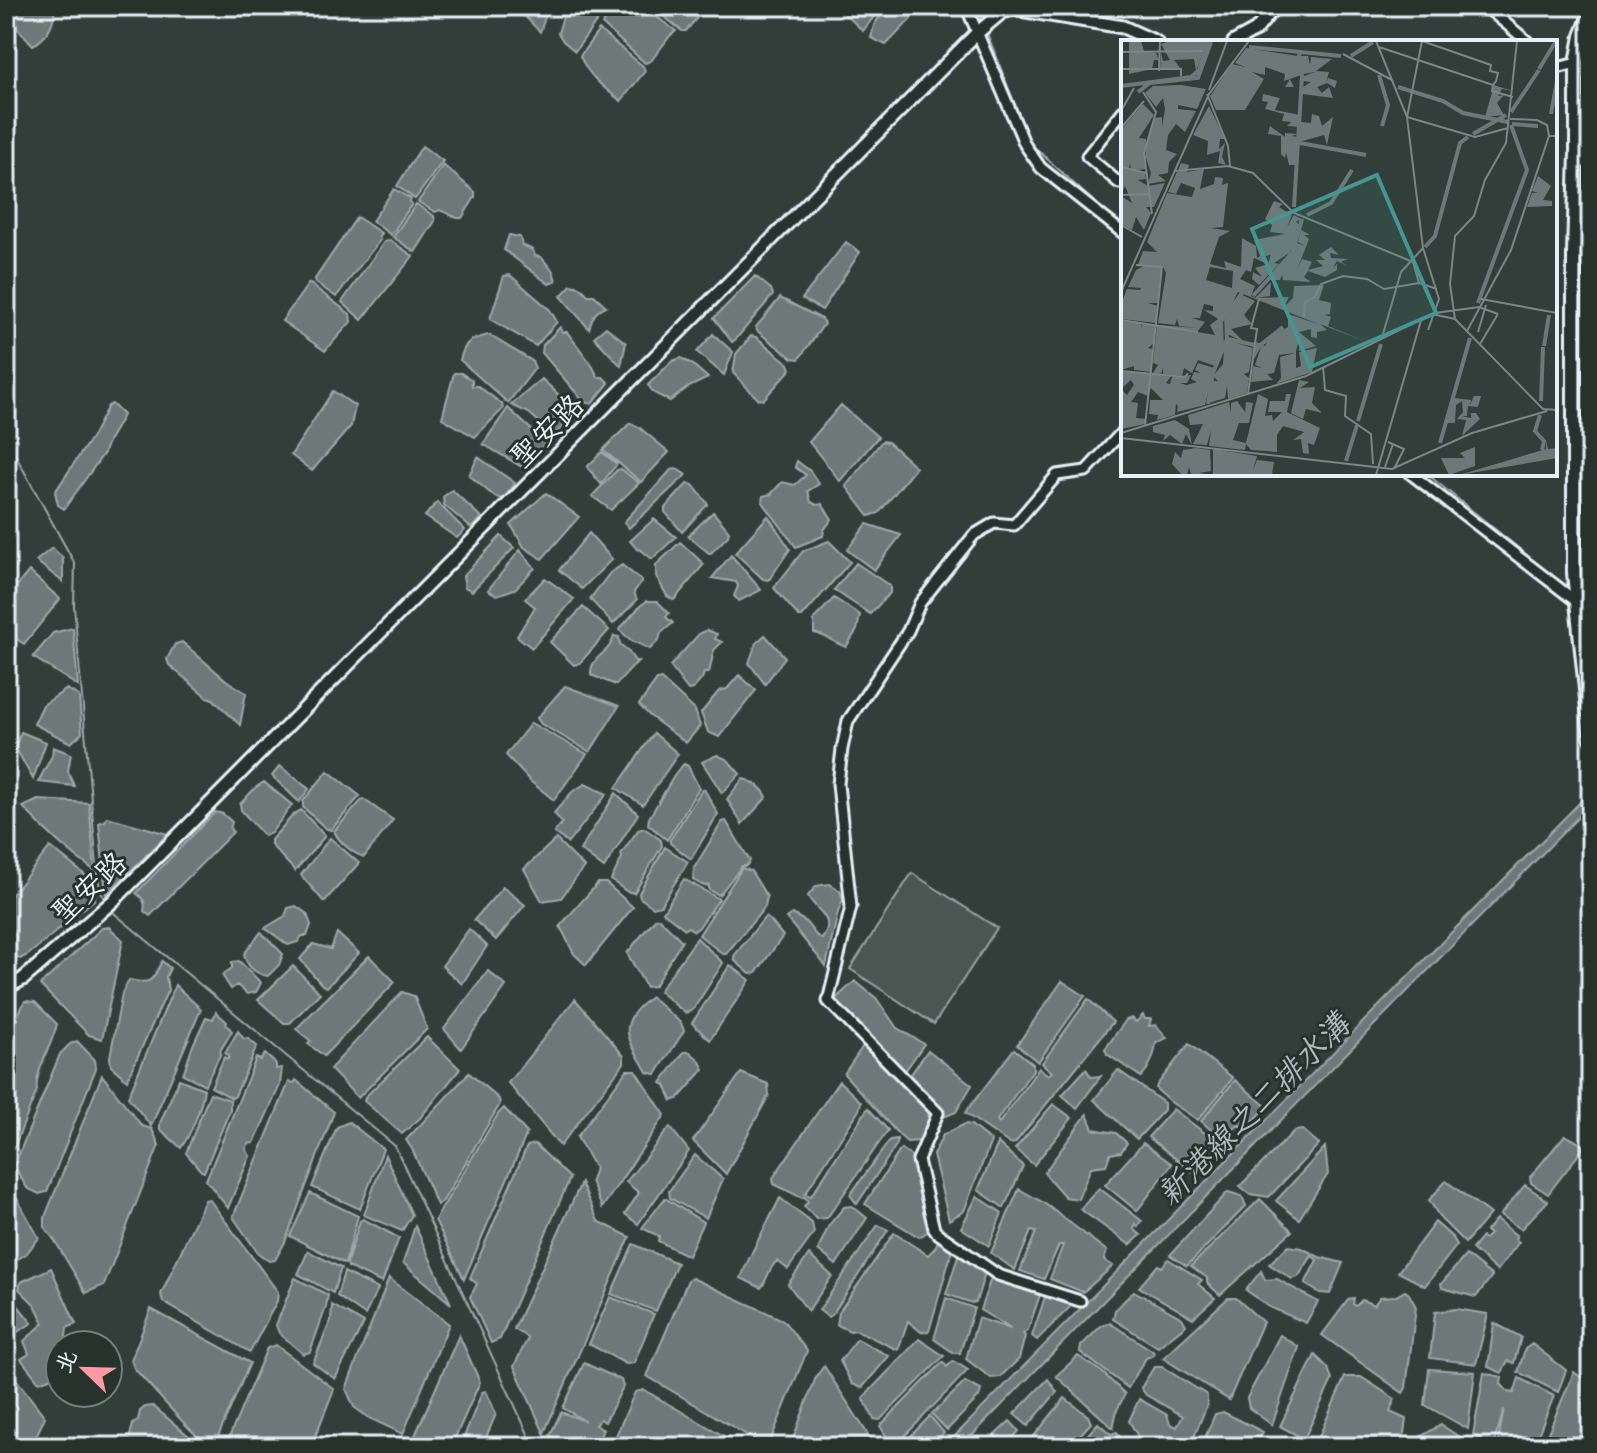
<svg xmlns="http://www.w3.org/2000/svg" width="1597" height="1453" viewBox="0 0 1597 1453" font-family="'Shantell Sans','LXGW WenKai TC',sans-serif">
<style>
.green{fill:#495651;stroke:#98a4a4;stroke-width:2}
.water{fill:#6d7978;stroke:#9ea9ab;stroke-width:2}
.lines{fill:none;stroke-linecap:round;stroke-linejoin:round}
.stream{stroke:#9ea9ab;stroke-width:2}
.minor-casing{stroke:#e8f1f8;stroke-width:15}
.tertiary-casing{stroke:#e8f1f8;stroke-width:17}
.secondary-casing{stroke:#e8f1f8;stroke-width:18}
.minor{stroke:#26332d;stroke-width:9}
.tertiary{stroke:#26332d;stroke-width:11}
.secondary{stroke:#26332d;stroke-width:12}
.labels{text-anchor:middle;stroke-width:6;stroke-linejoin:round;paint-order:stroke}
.street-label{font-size:30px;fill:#e8f1f8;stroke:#26332d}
.water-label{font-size:32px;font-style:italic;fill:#b1bbbe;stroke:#26332d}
.inset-river{fill:none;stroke:#6d7978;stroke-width:4}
.inset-road{fill:none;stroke:#7b8685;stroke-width:2}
.view{fill:#459590;fill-opacity:0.15;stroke:#459590;stroke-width:4}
.inset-edge{fill:none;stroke:#e8f1f8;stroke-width:4}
</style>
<rect width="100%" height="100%" fill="#323e39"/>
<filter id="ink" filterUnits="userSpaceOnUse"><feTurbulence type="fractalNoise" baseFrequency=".0125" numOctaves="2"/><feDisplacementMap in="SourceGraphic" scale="16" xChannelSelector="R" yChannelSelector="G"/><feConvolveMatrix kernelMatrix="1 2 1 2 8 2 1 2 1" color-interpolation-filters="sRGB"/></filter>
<g filter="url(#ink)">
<path class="green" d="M912,873L997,928L934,1024L850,969Z"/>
<path class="water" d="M14,6H54C56,20 47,39 33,45L9,19L8,13Z
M515,6H549L540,32Z
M566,6H608L575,51L563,41L558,33Z
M614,6H642L676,31L670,36L651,61L645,63L602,24Z
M651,6H704L705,8L686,31H682Z
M845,6H882L863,31L842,11Z
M887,6H917L911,19L886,45L871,38L874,25Z
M599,30L643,66L645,71L621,101C605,89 588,76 580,56Z
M422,146L443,161L415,199L397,186Z
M443,165L475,192V197L462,218H457L440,210L435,212L418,202Z
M394,189L411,199L410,202L412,204L391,235L372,221Z
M416,204L434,216L435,221L415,252L393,237Z
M357,217L381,233L379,236L380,240L336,297L316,283L315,279Z
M509,235L520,237L522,245L533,250L535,256L541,257L553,271L556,281L549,284L504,250Z
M390,240L413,256L362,320L342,302L384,242Z
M846,242L860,252L822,310L802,299Z
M510,275L550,310L557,322L536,346L490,319L504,276Z
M755,276L771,289L773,295L736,339L732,342L714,318Z
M309,283L350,314L351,322L325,351L282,321Z
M571,285L580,287L588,295H594L606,306C595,311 592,318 589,329L561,296Z
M780,298L822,319L824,324L799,359L792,358L757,331L756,327Z
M560,327L562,332H567L592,365L598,377H603L609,383L592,404L584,402L542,353L543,345Z
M606,327L626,343L621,366L594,337Z
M713,334L733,352L724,375L697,352Z
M489,335L532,361L535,368L508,403L460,360C465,341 470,339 489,335Z
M751,336L756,337L789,364L791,369L763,400L758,399L733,373L736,354Z
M681,358L692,364L708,378L687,388L670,401L654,393L648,385L672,361Z
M454,373H461L472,380V386H478L502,404L503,409L475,437L442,418Z
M542,379L561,397L576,415L554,435L529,413L511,405Z
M333,391L355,406L351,426L312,471L291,455Z
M112,404L123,415C117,428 107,439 104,453L64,509L58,505L55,492L93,435L108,406Z
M841,405L878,437L840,481L809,442Z
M508,408L548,445L522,467L483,444Z
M630,423L640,428L669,452L641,482L603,450Z
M882,441L888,442L916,467L879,513L869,516L846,486Z
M602,452L617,464L601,484L587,467Z
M478,457L515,483L504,499L495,497L469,475Z
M797,461L810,471L819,484L808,491L811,502L817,505L822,504L832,519L824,530L823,536L796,547L762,501L763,496L771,494L782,482L795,485L806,475L795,467Z
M621,469L639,483L611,510L592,496L617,470Z
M677,469L686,475L629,528L624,522L671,470Z
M688,483L693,485L708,504L682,532L665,512V508Z
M452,490L482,518L471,528L444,505L443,497Z
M546,493L579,517L542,559L524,547L511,525Z
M437,502L465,530L457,538L425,516Z
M713,512L729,531L728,536L710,554L688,536Z
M768,516L790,549L769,580L763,579L735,553Z
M654,519L676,537L652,559L640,549L638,550L630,541Z
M867,524L901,535L874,570L847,550Z
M589,533L612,559L582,589L559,570Z
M501,536L514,548L472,591L465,587L463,576Z
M829,541L850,562L802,617H799L774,588L803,551Z
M680,542L704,564L674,600L667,596L656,576V565Z
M52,548L63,558V582L36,561Z
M520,550L535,568L515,589L497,595L488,590Z
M731,555L761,590L739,601L734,596L738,586L736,582L712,578Z
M856,563L890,586V593L870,614L834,590Z
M622,565L642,581L634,592L637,600L613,624L590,599L610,573Z
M29,571L60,599L24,644L6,632V599Z
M545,578L574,599L532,648L517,636L535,607L525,599Z
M834,598L860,615L857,630L846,647C834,643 826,635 814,633V619Z
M647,601H657L669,613L666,617L673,623L661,633L659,640L650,649L632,641L619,630L640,606Z
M583,607L609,630L580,663L574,665L550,642Z
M73,628L78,686L33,657L53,633Z
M707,630L717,634L715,639L722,642L714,650L709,673H704L702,679L693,689L688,690L670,666L699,634Z
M765,635L785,657L765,684L749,663L756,643Z
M614,636L619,637L620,644L628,651L635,661H638L616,685L591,675C590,655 610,655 614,636Z
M182,642L226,680L246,693L240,725L213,699L207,697L169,665L167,659L175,644Z
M739,675L756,690L719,737L708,732L701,713L719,691L727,689Z
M661,679L695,710L700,726L686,743L650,716L639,705L657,680Z
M565,686L619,706L590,752L541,724L537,718Z
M67,689L79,696L82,733L71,743L34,724L43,705Z
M531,723L587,754L554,800L530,781L506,755Z
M21,732L46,742L33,779L15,747Z
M654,733L678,754L643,805L616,788Z
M53,747L71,754L68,771L74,786L38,782L52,756Z
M717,755L728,760L740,774L722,793L702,762Z
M684,764L688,766L699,788L667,840L648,824L649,818L677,771Z
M280,766L309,789L299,802L272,776Z
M328,771L360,796L331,830L325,828L303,807V801Z
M743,779C753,781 763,788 767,797L742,824L727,799Z
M264,782L292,805L271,833L264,836L241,810L240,804L255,788Z
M585,784L607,794L568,843L554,833L562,823L554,813L572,792Z
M704,789L718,814L691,859L670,843V840L701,791Z
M616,793L638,814L604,868L580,850Z
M1589,793L1587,808L995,1412L961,1447H944Z
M363,799L393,820L364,857C353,854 339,842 334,831Z
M38,800L89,803L95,871C68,852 45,831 23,807Z
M301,810L325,836L295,871L271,845V840L293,815Z
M215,812L223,814L232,822L230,829L233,832L150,916L144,911C146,902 143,898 136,893Z
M107,817L168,834L106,895L99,823L105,821Z
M726,821L750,861L746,866H742L719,895L709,890V885L704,886L693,880L694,868L722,822Z
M644,828L661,840L662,846L634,893L626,891L611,880L622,858L621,854L638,830Z
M330,838L359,863L324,902L301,875Z
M556,839L584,867L561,898L542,901L524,869Z
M50,847L95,883V899L28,955L20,959L6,953V902Z
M665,847L688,862L661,905L653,907L640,898L639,893Z
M742,868L751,871L767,897L765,907L726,954H723L699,935Z
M684,879L719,899L699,927L694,931L688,927L685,929L663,912Z
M598,883H606L633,907L586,965L574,954L560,926Z
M830,884L840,891L843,900L838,912L826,966L786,918L792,914L805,921L816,935L822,939C837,917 816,912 808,896L816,886Z
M503,887L525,905L496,940L474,920Z
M296,906L307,914L311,925L307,936H302L298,942L288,945L265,928L285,916L288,908Z
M765,917L770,920L783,936L756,973L750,974L735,961L734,956Z
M659,918L682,941L654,986L646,987L627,953L655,919Z
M109,927L123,940L102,1039L89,1035L40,985L102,928Z
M469,929L487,946L462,984L442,966Z
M261,932L283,954L279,965L268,976C255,974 247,967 244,954Z
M337,933L359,953L327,987L322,985L300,959L313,944L331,949Z
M697,938L723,963L693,1010L685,1013L659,991Z
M369,956L395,982L324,1056L308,1044L311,1041L296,1029Z
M162,961L170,968L166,977L168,990L127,1080L111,1066L110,1057L122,993L129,980C152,985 152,981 162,961Z
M239,961L261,983L256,992L247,994L237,985L231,989L222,975L232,968V962Z
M730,965L750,980L710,1040L692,1023Z
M293,966L320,993L290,1023H284L258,1000Z
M488,971L506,986L461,1049L444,1029Z
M855,981L876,998L897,1028L924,1044L903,1074L832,1002Z
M1062,981L1085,996L1038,1062L1017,1045Z
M175,985L201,1009L151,1126L128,1097Z
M402,992L414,996L427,1029L358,1098L330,1069Z
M651,997L681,1023L684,1031L656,1074L647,1072C629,1039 613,1025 651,997Z
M575,999L624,1056V1063L560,1146L508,1083Z
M1088,999L1113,1022L1015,1143L1010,1144L965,1113L1014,1049L1033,1064V1070L997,1120L999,1123L1039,1068L1048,1075L1052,1072L1042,1063Z
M25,1001L35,1002L57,1024C53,1043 34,1073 37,1090L14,1148L6,1150V1043L12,1044L11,1029Z
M216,1012L227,1022L226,1024L232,1031L220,1051L221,1053L205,1085L183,1074L193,1045L206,1017L213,1019Z
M1143,1015L1145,1019H1151L1149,1026L1156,1025L1167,1038L1156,1043C1155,1056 1150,1067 1141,1077L1107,1054L1105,1049L1126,1020L1132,1018L1136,1022Z
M238,1031L244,1039L247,1038L257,1046L235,1096L232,1098L211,1087L224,1057L228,1059L229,1055L225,1053Z
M427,1037L460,1069L420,1118L402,1134L364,1101L365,1097Z
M77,1041L95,1060L96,1068L47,1192L39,1194L27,1188L14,1166L60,1054L70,1044Z
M1189,1044L1233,1078L1198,1120L1172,1103L1156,1089L1157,1085Z
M863,1046L928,1112L930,1125L921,1141L907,1142L899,1135L844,1074Z
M928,1050L972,1085L956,1112L944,1117L938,1114L907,1080Z
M684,1052H690L699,1060L704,1069L678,1099L672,1101L665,1085L661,1083Z
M265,1054L276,1064V1069L282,1068L280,1085L254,1143L248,1144L246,1149L250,1156L228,1208L206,1180L256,1058L261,1060Z
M1086,1069L1091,1077L1101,1076L1077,1108L1062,1095Z
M627,1070H635L665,1115L602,1208L591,1181L595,1168L577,1137Z
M1118,1070L1164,1103V1110L1137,1139L1094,1100Z
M469,1073L499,1099L500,1104L443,1201L437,1205L412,1149L406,1140Z
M741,1073L768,1084L769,1095L726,1174L693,1141Z
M102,1075L142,1126L152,1129L159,1145L104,1285L86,1293L55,1241L45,1228V1217Z
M179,1079L204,1089C201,1109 192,1132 181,1148L160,1129V1123Z
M296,1080L334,1112L285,1242L275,1260L269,1261L258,1253L233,1217L289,1082L294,1083Z
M1235,1080L1267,1107L1246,1129L1239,1125L1221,1139L1201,1121Z
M839,1081L861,1102L859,1110L805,1194L811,1196L868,1108L888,1130L827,1218L816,1219L804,1206L808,1202L805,1197L802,1198L774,1184L773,1178Z
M210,1093L230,1100V1110L204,1172L201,1171L186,1153Z
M1053,1104L1072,1118L1034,1165L1015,1149Z
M504,1108L527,1133L464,1279L435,1220L498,1114Z
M1173,1109L1219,1144L1193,1172L1148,1137Z
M1087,1114L1093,1129L1116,1133L1127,1143L1121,1152L1110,1154L1106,1165L1091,1167L1078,1199L1065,1197L1044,1173Z
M349,1122L383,1149L360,1209L312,1187L337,1127Z
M965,1124L971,1125L991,1141L964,1211L949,1220L933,1155L943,1135Z
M670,1127L689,1151L638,1224L625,1214L639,1193L626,1182Z
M1303,1130L1319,1144L1269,1197L1250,1194L1240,1186L1294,1131Z
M1565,1135L1585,1146L1548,1194L1531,1183L1530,1177Z
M897,1139V1144L857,1204L850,1195L890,1140Z
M998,1143L1023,1166L1004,1208L978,1190Z
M1143,1143L1172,1164L1137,1211L1105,1185Z
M535,1144L570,1178L500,1339L491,1343L470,1297L477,1284L470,1278L527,1146Z
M1325,1147L1328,1174L1299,1219L1276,1201Z
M901,1149L916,1159L932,1229L919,1237L865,1204Z
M385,1155L412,1215L402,1231L364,1215Z
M695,1155L723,1179L706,1218L670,1198L669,1191Z
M6,1179L39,1238L26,1254L6,1266Z
M1446,1181L1490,1214L1465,1243L1441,1219L1429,1200Z
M581,1183L598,1221L630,1237L544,1433L514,1366L528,1338L514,1329Z
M1525,1185L1548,1201L1521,1229L1500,1215Z
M1099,1188L1142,1221L1138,1227L1136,1224L1134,1229L1141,1235L1130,1245L1080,1209Z
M1019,1189L1044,1203L1107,1251L1104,1260L1113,1266L1083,1292L1050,1279L1063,1245H1059L1044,1279L1020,1271L1036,1232L1031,1231L1015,1270L991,1253Z
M1228,1192L1242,1196L1246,1206L1187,1266L1170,1255Z
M310,1193L358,1216L345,1264L290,1236Z
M977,1196L1002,1213L989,1246L961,1228Z
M665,1198L703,1222L688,1256L658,1241L659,1236L642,1228Z
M780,1198L812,1223L814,1233L788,1269L777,1261C768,1269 768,1279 761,1288L741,1278C751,1250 767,1225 780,1198Z
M209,1199L278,1292L277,1301L250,1352L163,1302L161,1294L205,1200Z
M1260,1199L1292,1231L1220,1295L1207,1283V1278L1191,1266Z
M852,1206L867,1218L836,1265L818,1250L829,1225L844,1207Z
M363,1219L399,1238L382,1283L348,1267L347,1262L360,1221Z
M1496,1219L1517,1236L1515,1239L1519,1242L1497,1271L1472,1249L1482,1237L1485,1239L1490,1234L1486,1231Z
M1435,1222L1453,1238L1457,1245L1425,1286L1398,1272Z
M878,1225L888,1230L832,1315L828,1317L819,1310Z
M415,1226L451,1304L403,1263Z
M894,1233L928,1255L934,1249L941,1236L954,1244L929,1331L921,1332L908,1321L898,1350L856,1330L850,1331L837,1325L839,1312Z
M633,1244L677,1263L656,1311L611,1294Z
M1288,1246L1302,1248L1319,1257L1343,1263L1330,1294L1320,1293L1305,1284L1317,1260L1312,1256L1298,1277L1292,1279L1269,1264Z
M308,1251L341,1268L333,1293L298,1274Z
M965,1252L986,1269L976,1302L972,1303L946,1294L958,1256Z
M809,1255L832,1276L808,1311L788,1284Z
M1466,1255L1492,1276L1476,1297L1442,1288L1441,1284Z
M1168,1259L1202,1280L1198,1284L1215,1298L1193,1318L1139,1287L1158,1265L1162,1267Z
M51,1268L76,1324L67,1328L65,1345H60C60,1355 60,1359 51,1363L52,1377L39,1382L21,1359L29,1354L24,1341L44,1323L35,1305L19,1289L21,1282Z
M1261,1271L1265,1280L1277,1279L1318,1302L1306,1323L1269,1307L1246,1290Z
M344,1272L378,1289L365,1315L337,1296Z
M992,1275L1041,1292L1028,1330L1023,1334L1025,1336L1019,1359L1000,1377L991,1378L966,1359L978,1318L1011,1329L980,1310Z
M295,1278L328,1295L326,1307L310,1352L303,1354L279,1333L276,1325Z
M389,1278L449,1324L403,1434L369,1418L354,1407L346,1389Z
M692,1278L783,1320L807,1351L770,1442L762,1444L647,1376L688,1280Z
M1047,1291L1074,1303L1037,1340L1032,1336Z
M1134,1291L1182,1318L1186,1325L1158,1347L1113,1319L1115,1310Z
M1405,1291L1409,1294L1416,1307L1406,1388L1403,1393L1322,1335L1348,1300L1354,1298L1353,1304L1356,1306L1362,1300L1374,1305L1380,1297L1396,1296Z
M11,1297L32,1323L6,1339V1301Z
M610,1297L654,1314L634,1363L626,1364L589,1344Z
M946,1298L974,1308L960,1353H954L934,1339Z
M1228,1298H1236L1263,1322L1229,1400L1163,1358Z
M332,1305L364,1323L335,1379L313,1363L331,1320Z
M151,1309L250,1363L217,1439C212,1441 211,1443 205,1442C195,1438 145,1380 134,1368L131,1360Z
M1456,1309L1488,1314L1476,1364L1430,1358L1435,1312Z
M1110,1323L1153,1351L1154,1355L1146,1358L1128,1388L1080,1352L1081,1346L1101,1326Z
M1494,1323L1521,1337L1514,1363L1508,1361L1502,1373L1488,1367Z
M459,1335L480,1382L451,1447H410Z
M1280,1335L1299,1347L1272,1425L1249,1408L1247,1398Z
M857,1339L889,1356L862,1388L852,1384L840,1361Z
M919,1339L944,1356L880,1420L874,1419L863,1398Z
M1532,1344L1566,1370L1558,1392L1518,1372L1525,1349Z
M276,1345L334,1389L311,1447H225L267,1348Z
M1315,1355L1328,1368L1332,1380L1304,1439L1280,1426Z
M1078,1356L1102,1372L1125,1394L1117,1410L1113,1428L1056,1376Z
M953,1361L968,1370L901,1440L891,1444L880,1426L943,1362L947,1367Z
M584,1363L621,1380L623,1387L605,1422L600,1419L595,1425L603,1429L596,1447H570L550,1435L561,1412L585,1421L563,1408Z
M6,1366L45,1417L31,1447H6Z
M824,1366L876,1447H790L816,1377Z
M1154,1367H1162L1207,1395V1405L1190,1447H1144L1129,1421L1139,1399L1167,1415L1170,1424L1177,1427L1183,1416L1146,1395L1141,1388Z
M1429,1369L1475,1372L1468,1429L1425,1405Z
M1574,1372L1591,1385V1424L1581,1447H1542Z
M1484,1373L1502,1377L1501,1384L1508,1392L1514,1393L1519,1378L1554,1396L1533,1447H1497L1504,1409L1493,1447L1473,1435Z
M1345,1377H1361L1395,1399L1390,1412L1406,1419L1402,1447H1320L1317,1441Z
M1048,1379L1057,1392L1028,1426L1014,1414Z
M965,1382L981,1390L979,1397L947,1430L932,1414Z
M644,1390L743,1447H611L635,1392Z
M486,1391L496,1414L482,1447H460L482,1392Z
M1065,1398L1088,1416L1091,1423L1069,1447H1025Z
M153,1406L202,1447H127L133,1424L138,1420L140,1411L145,1407Z
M1223,1412L1263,1432L1255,1447H1201L1215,1414Z
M930,1416L944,1433L929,1447H900Z
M1010,1421L1019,1431L1005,1447L983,1446Z
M1098,1423L1111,1434L1117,1432L1122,1440L1115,1447H1077Z
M1441,1425L1466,1441L1465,1447H1417L1418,1438Z"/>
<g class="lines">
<path class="stream" d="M976,6L981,20
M987,33L1030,143L1096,204L1123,226
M6,438L75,564L74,606L96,856L100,891L107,902
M1427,474L1565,586
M111,908L115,914L395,1146L534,1447
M6,973L14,977"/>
<g class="minor-casing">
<path id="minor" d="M966,6L1025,145L1041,168L1123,233
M1485,6L1528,42
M1555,64L1561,67L1577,63
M1119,183L1087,156L1123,111
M1411,474L1577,602
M1080,1301L998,1275L936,1232L934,1229L918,1160L938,1113L828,1001L851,907L838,784L842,749L848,721L908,631L920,603L974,535L994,523L1014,525L1057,475L1086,471L1123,431"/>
</g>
<g class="tertiary-casing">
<path id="tertiary" d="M1234,42L1256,30L1275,6
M1577,153L1591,166
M6,988L23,979L113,901L977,33L1002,12L1014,9L1123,27L1156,42"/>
</g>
<g class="secondary-casing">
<path id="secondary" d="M1591,13L1582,36L1577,63V153L1574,253V573L1591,738"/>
</g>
<use href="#minor" class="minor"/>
<use href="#tertiary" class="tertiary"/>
<use href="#secondary" class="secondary"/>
</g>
</g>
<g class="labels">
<g class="street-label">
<text transform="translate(547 431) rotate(-45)" y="10">聖安路</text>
<text transform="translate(89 888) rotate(-43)" y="10">聖安路</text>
</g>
<g class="water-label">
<text transform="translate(1253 1109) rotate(-45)" y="11">新港線之二排水溝</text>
</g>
</g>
<g transform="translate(1121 40)">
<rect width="436" height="436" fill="#323e39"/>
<path d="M8,1H20L23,11L35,13L38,20H33L31,29L8,34ZM48,1H86L75,31L73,19L53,20L59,28L39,30L40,13L42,21L49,20L40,4ZM125,8L177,16L180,35L169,39L173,47H164L169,39L163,41L164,34L144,27V35L131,32L143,39L124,70H95L89,56L111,24L124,27L114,23ZM187,16L189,25L190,17L211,19L195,31L208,32L205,43L207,38L216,41L214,48L206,43L196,47L201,53L208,47L212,58L181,54L182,47L190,42L182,41L183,36L194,32L182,34L179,16ZM60,45L85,49L76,69L57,65V69L75,71L64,92L55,84L47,95L45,110L56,114L48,122L47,133L37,135L45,141L27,144L30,133L23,112L34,78L41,77V87L44,69L42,58L35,67L24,53L32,46ZM373,45L391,51L381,49L377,56L383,55L376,63L383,75L364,77ZM142,54L159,58L154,70L179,75L178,87L166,86L170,82L161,81L163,74L144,69L147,62L141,61ZM22,64L33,75L18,98L25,99L24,129L10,131L9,122L8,129L0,126V90ZM88,66L104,99H99L98,109L104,103L101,117L105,125L97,123L99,111L86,115L87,101L72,95ZM191,74L198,76L201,86L212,77L206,105L203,95L178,102L180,82L190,83ZM149,86L164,97V93L177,94L171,96L177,97L175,125H168L165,112L164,118L160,114V96L147,94ZM60,123L68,125L66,132L83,129L79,149L93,144L94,137L102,138L101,145L107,143L102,187L90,188L109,191L98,197L89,224L105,228L103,221L120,227L121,198L135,206L136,218L139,216L133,200L164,194L149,192L151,185L144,179L153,161L162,164L158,167L171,175L166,187L173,175L180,179L175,182L179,185L171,211L153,223L158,224L138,245L131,239L132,232L141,237L134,228L147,224L150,215L144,216V223L133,218L130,232L125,230L119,239L134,246L130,256L134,258L150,242L149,256L135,258L168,257L163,267L172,258L173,246L203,245L198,260L210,263L209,274L204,275L210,277L207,286L246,302L199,284L206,290L196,292V298L190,297V289L178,292L195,306L178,311L179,297L175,311V328L180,326L178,312L196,308L191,332L155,344L160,338L159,317L174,313L158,315L153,333L146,334L152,340L130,342L132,326L141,328L134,325L140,307L132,321L135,302L144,306L149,296L167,287V274L197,284L117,252L102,282L103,308L106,300L132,308L128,332L123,334L128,338L126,353L107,359L106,346L104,358L88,363L91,341H97L92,336L102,324L103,312L94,326L77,320L71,333L63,328L61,336L42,334V328L40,334L32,333L37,325L32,323L36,285L77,288L58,286L56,279L54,285L37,283L45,233L41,225L37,263H27L37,266L35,283L0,279V264L6,249L19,250L20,248L7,247L15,230L25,225H17L22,211L36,212L26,202L46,153L71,157L74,148L60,143L55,154L47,152L56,132L65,130H57ZM89,227L112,231L111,248L85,240ZM83,264L92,266V271L83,270L97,279L89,285L94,295L76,292L84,282L71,278H79ZM0,128L24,133L25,139L17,140L27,146L44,143L33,167H25L30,173L23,190L15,177L11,190L0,184V156L11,163L4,146L0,155ZM417,136L430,146L422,160L431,161V166L406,167L411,153H417L411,151ZM180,190L189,195H183L188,199L176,230L181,219L191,222L187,230L202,226L195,220H204L198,215L210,207L218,215L209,213L210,218L227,219L220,222L228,227L216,221L212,228L216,224V230L204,237L187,231L183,237L190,242L162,240L161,235L159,240H147L176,203L184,206L177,202ZM121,255L134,261L123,275L131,284L110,289L123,302L104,293L106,276ZM0,281L20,283V288L21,283L34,285L33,303L27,308L32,309L30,332L13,330V326L0,330ZM77,323L93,328L84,365L56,372L57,366L55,364L54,375L36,380L37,375L28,374L29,360H42L30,348L27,356L17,352L10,362L17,363L15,378L25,379L24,384L0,389V349L6,355L13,345L10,340L1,348L0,331L50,336L45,343L49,344L51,337L70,335L66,343H59L65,345L76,342L70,339L73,332L80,333L74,330ZM178,340L188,342L179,348L194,347L191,363L201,373L185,369L182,379L170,373ZM137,354L147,359L144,376L151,375L152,381L161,372H147L149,361H164L165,354H170L166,372L199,388L193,405L187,403L188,414L182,413L180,399L172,400L183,392L162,386L156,395V412L130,410L125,404L124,410L88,406L90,390L86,405L72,404L82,384L69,385L67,375L108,362L110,372V363L116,361L124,372L125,362L132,363L128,383H118L112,400L125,403ZM353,356H360L357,367L347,366L346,376H340L350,378V373H355L359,379L341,396L345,380L336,379L342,372L341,361L335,365L334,383H326L329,371L333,358L350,360L349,365ZM54,380L68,389L71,405L65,394L61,404L49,395L42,401L44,395L32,392V386ZM425,401L427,409L436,408V418L338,435L425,409ZM354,407V426L328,435L320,418H344L339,413ZM75,408L89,410L90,431L78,433L90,435L70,434L68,427L66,435H61L51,424L54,412L60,418L62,410ZM92,409L136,416L132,430L136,420L153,422L151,435H92Z" fill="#6d7978" fill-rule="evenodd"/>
<path class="inset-river" d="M128,7L220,16M230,16L252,2M418,29L435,1M258,35L267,65L261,86M0,46L70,37L78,30L87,1M277,47L322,61L342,73L387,82M17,52L29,43L77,38L90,2M390,72L418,30M430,74L436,41M391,84L417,86M352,94L385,75M179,103L245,115M173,167L181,36L178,14M186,175L210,163L231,130M304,207L314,196L339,103L347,97M132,256L172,212L181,179M357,263L406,130L390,85M107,299L138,306L162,287M423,306L428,275M420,361L422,307M87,364L92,333L106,299L105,275L121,253M419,375L414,391L423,401L421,410M237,381L260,304M319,403L349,298M225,421L236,385"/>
<path class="inset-road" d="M255,1L286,77L302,208L318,259L307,290M301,1L286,77L354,97L387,88M258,7L372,45L375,41L377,33L369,31L370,25L301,1M0,12L82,11M222,14L271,40M0,29H60V36M38,31L39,1M372,45L371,51L392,57M88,50L106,1M22,52L35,72L23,113L31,174M86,54L107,106L109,126M0,71L13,48M389,79L416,80L426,85L428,96H436M0,88L23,61M0,127L25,133M54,131L107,126L132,133L173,173L292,222L298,243L316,249M0,155L28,154M0,185L21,197M15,225L41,227L24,386M0,252L88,54L128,1M360,259L436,273M314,273L358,267L377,274M183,277L184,262L194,257L200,244L222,236L246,239L263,249L298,243M334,279L329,244L334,196L353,176L364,140L385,103L396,1M0,280L77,292M346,291L390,210L428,96M357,292L365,265M262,294L280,232L302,208M359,304L377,274M202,327L204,350L225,356L224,376L250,394L252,424M0,331L64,337L67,333M127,354L136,289L130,288L138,259M0,393L185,336L311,274L334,279L422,369L436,370M0,398L271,429L351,393L426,371M267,402L283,409L273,429M264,427L272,404M255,435L301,277"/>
<path class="view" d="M256,135L315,273L189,327L131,189Z"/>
<rect width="436" height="436" class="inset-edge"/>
</g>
<rect width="1597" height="1453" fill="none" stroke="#26332d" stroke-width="32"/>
<rect x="16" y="16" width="1565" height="1421" fill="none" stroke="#e8f1f8" stroke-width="3" filter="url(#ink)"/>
<g transform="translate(84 1369) rotate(293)"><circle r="38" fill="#26332d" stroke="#747f7e" stroke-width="2"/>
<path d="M0-6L14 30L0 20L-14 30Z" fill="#ff9aa2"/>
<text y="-12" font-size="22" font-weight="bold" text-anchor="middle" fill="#e8f1f8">北</text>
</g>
</svg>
